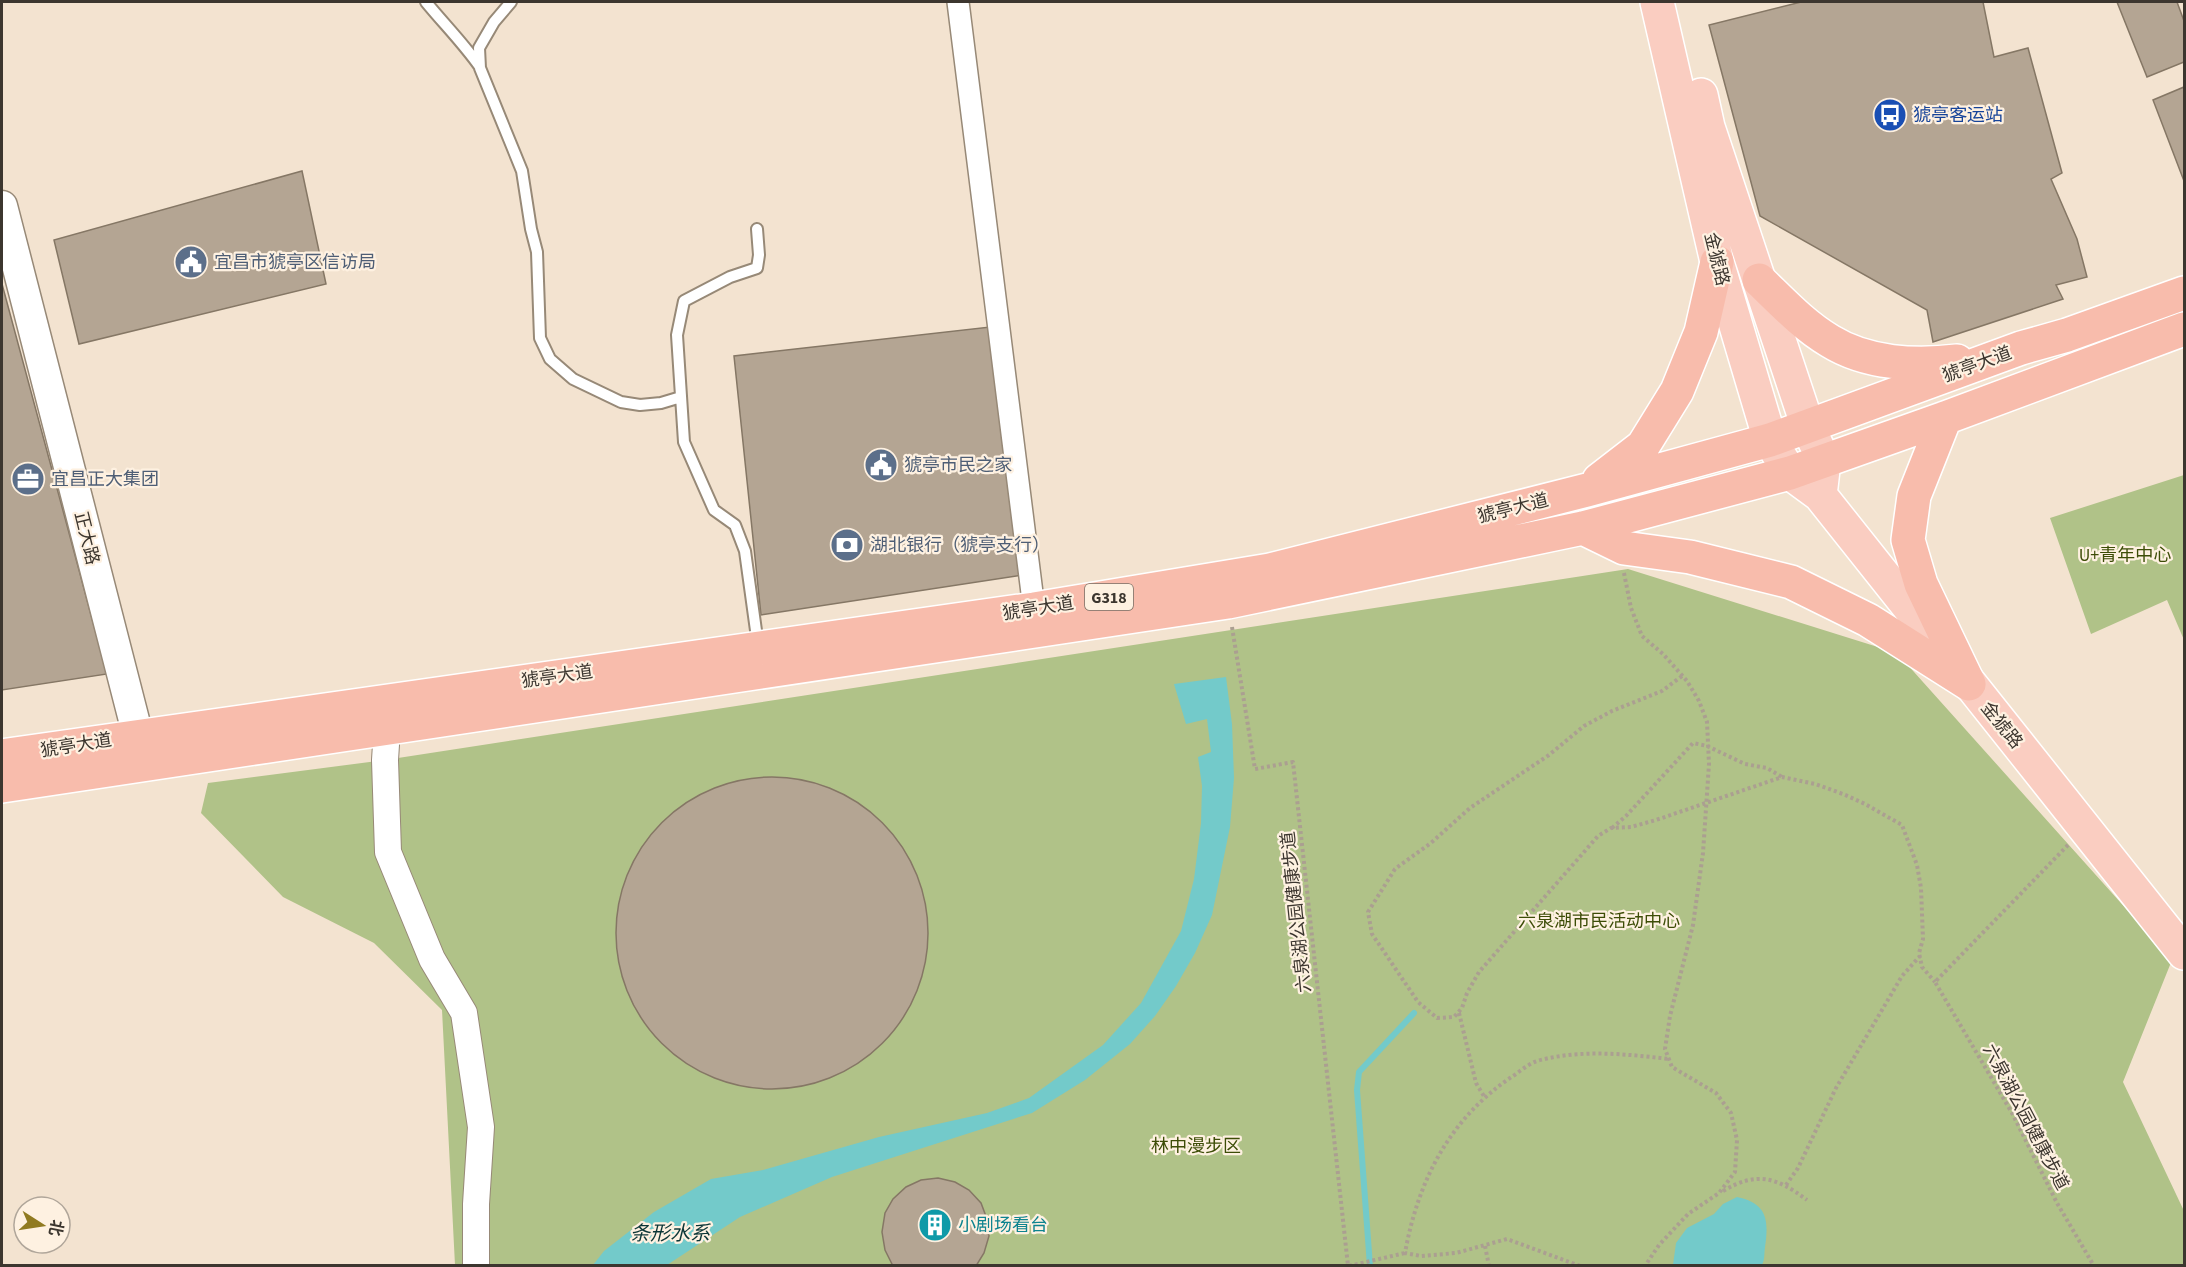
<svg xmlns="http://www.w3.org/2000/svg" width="2186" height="1267" viewBox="0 0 2186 1267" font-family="'Source Sans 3','Noto Sans SC',sans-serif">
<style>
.green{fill:#b0c288}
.water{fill:#73caca}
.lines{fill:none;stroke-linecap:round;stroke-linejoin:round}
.stream{stroke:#73caca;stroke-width:6}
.building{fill:#b4a593;stroke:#857765;stroke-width:1.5}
.service-casing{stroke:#978977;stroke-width:14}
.minor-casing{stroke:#978977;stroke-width:24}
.tertiary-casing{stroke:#978977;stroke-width:28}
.secondary-casing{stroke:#978977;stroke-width:33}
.primary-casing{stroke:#fff;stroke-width:36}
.trunk-casing{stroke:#fff;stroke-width:36}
.path{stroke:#ab9f91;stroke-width:4;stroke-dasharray:3 3;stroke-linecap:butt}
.service{stroke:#fff;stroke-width:10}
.minor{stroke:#fff;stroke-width:21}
.tertiary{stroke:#fff;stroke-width:26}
.secondary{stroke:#fff;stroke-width:30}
.primary{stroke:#facdc1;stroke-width:33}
.trunk{stroke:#f8bcac;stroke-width:33}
.labels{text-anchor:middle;stroke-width:4.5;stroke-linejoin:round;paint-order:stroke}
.shield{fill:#fef1e1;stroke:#766e64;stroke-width:1.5}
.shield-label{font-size:16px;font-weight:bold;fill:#3c362f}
.transit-label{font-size:18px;fill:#164399;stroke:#fef1e1;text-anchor:start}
.street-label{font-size:18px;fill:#3c362f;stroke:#fef1e1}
.service-label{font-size:18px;fill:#4e5e75;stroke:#fef1e1;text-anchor:start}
.park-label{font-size:18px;fill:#3d4d07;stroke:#fef1e1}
.culture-label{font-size:18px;fill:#0d838f;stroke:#fef1e1;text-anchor:start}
.water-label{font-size:20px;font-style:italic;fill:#0b3637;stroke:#fef1e1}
</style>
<rect width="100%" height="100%" fill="#f3e3d0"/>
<path class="green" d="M2184,475V640L2167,600L2091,634L2050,518Z
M1628,569L1897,653L2172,960L2123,1082L2184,1211V1265H455L442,1010L374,943L283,897L201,813L208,783L385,760Z"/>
<path class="water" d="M1226,677L1232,724L1234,778L1230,827L1212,915L1195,953L1176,986L1155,1016L1130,1044L1085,1080L1032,1113L832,1177L740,1217L667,1265H593L604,1251L654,1212L711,1179L763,1170L879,1137L987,1113L1029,1098L1103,1045L1141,1003L1181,931L1194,879L1201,823L1202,786L1198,757L1211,752L1207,719L1186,724L1174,684Z
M1737,1197C1767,1203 1769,1220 1765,1247C1764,1254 1765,1259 1762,1265H1673L1676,1243L1687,1228L1714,1214L1723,1204Z"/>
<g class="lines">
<path class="stream" d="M1370,1266L1357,1090L1359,1072L1414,1013"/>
</g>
<path class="building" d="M1801,2H1983L1994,57L2028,48L2062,173L2051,179L2077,239L2087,277L2056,285L2063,299L1933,342L1927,310L1760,216L1709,25Z
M2117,2H2177L2184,21V62L2147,77Z
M2184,87V181L2153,100Z
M302,171L326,284L79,344L54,240Z
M2,284L107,674L2,690Z
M999,326L1029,574L761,615L734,356Z
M616 933a156 156 0 1 1 312 0a156 156 0 1 1-312 0Z
M938,1178L955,1182L969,1190L981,1203L987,1219L989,1236L984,1253L976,1266H893L885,1250L882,1232L885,1213L893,1199L906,1187L921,1180Z"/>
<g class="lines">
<g class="service-casing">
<path id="service" d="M426,2C444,24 464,44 480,67
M511,2L494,22L479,48L480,68L522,171L531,229L537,252L540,338L550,359L573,379L621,402L640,405L661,403L681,397
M757,229L759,255L757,268L730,277L684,301L677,335L684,442L714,510L735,525L745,551L758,645"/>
</g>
<g class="minor-casing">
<path id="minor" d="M958,2L1034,609"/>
</g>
<g class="tertiary-casing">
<path id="tertiary" d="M387,729L385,760L388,852L432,959L464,1013L481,1127L476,1204V1266"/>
</g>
<g class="secondary-casing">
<path id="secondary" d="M2,206L144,759"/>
</g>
<g class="primary-casing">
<path id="primary" d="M1657,2L1717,262L1770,440L1790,473L1820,495L2184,953
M1701,95L1708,127L1808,427L1824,461L1821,487"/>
</g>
<g class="trunk-casing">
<path id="trunk" d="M1759,280C1782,302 1803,325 1830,341C1867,364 1916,366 1957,361
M1599,480L1643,446L1677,391L1701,332L1717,262
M1583,528L1624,548L1690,557L1791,582L1868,620L1969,684L1921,584L1908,540L1914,496L1945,418
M2,756L1034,609L1270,570L1587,490L1770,440L2021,348L2067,335L2184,293
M2,786L1228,602L1583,528L1790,473L1945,418L2184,329"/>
</g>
<path class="path" d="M1624,573L1631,608L1642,636L1663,654L1687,681L1699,701L1707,722L1709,764L1703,853L1693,925L1670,1016L1665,1049L1672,1067L1716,1093L1731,1113L1737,1140L1735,1172L1719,1193L1688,1214L1659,1245L1645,1266
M1232,627L1255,769L1293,762L1348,1266
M1682,676L1662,691L1612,711L1584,726L1549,755L1470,808L1431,843L1395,869L1368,912L1372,934L1418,1002L1437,1018L1454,1017L1462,1008L1467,993L1479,972L1598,836L1611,828L1631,827L1656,820L1782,777L1815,784L1843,794L1865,804L1902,825L1917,865L1921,888L1923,939L1919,953L1922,967L1935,982
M1612,828L1626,816L1693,743L1707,746L1745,764L1767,768L1782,777
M2068,845L1935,982L2012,1113L2057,1203L2094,1266
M1459,1013L1476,1083L1485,1098
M1786,1185L1798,1168L1836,1088L1902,976L1920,956
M1723,1191C1757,1171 1776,1177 1807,1200
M1485,1246L1489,1266
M1349,1266L1405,1253
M1580,1266L1507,1239L1456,1253L1421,1256L1405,1253C1418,1181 1449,1120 1510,1078C1518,1073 1528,1064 1537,1061C1579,1049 1626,1054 1669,1059"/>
<use href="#service" class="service"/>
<use href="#minor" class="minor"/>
<use href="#tertiary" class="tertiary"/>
<use href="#secondary" class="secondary"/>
<use href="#primary" class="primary"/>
<use href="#trunk" class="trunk"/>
</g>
<defs>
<g id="bus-disc" transform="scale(1.725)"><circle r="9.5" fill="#1a4fb4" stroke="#fef1e1"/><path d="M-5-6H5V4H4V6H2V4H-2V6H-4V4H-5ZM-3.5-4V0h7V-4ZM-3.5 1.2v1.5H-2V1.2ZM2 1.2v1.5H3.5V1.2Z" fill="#fff"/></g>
<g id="civic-disc" transform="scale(1.725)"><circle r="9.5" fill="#5c6f8a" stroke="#fef1e1"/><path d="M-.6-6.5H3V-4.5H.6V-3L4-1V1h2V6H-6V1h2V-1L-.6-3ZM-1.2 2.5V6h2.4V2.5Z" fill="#fff"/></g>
<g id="office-disc" transform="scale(1.725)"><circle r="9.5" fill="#5c6f8a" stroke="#fef1e1"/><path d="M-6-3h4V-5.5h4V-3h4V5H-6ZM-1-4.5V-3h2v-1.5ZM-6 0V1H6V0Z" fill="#fff"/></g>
<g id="bank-disc" transform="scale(1.725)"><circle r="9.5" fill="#5c6f8a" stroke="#fef1e1"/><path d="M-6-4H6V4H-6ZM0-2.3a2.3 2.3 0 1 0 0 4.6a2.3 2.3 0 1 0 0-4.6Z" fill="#fff"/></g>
<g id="building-disc" transform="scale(1.725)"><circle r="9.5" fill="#0f9aa8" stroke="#fef1e1"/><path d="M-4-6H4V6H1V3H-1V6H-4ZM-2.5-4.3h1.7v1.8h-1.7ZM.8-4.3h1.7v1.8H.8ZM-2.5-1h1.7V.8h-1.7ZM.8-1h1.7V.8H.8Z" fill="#fff"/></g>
</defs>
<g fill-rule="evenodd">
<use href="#bus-disc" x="1890" y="115"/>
<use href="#civic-disc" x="191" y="262"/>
<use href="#civic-disc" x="881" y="465"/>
<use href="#office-disc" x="28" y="479"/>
<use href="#bank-disc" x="847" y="545"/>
<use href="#building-disc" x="935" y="1225"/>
</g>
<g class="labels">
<rect class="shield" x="1085" y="584" width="48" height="26" rx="4.5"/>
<g class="shield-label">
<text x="1109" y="603">G318</text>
</g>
<g class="transit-label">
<text x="1913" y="121">猇亭客运站</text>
</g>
<g class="street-label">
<text transform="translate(1717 259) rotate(76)" y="6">金猇路</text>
<text transform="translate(1977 364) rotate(-20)" y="6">猇亭大道</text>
<text transform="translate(1513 508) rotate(-14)" y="6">猇亭大道</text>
<text transform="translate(87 538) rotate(76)" y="6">正大路</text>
<text transform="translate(1038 608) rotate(-9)" y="6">猇亭大道</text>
<text transform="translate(557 676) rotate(-8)" y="6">猇亭大道</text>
<text transform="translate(2002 725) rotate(51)" y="6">金猇路</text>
<text transform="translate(76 745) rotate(-9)" y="6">猇亭大道</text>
<text transform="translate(1296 912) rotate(-96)" y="6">六泉湖公园健康步道</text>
<text transform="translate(2026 1117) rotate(62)" y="6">六泉湖公园健康步道</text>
</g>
<g class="service-label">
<text x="214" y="268">宜昌市猇亭区信访局</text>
<text x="904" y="471">猇亭市民之家</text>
<text x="51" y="485">宜昌正大集团</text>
<text x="870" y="551">湖北银行（猇亭支行）</text>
</g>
<g class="park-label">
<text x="2125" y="561">U+青年中心</text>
<text x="1599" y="927">六泉湖市民活动中心</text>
<text x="1196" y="1152">林中漫步区</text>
</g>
<g class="culture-label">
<text x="958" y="1231">小剧场看台</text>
</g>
<g class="water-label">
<text x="670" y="1240">条形水系</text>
</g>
</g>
<rect width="2186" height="1267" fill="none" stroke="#3c362f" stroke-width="6"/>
<g transform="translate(42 1225) rotate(102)"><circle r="28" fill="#fef1e1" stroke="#b0a69a" stroke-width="1.5"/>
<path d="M0-4.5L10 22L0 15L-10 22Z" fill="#907a20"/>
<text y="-9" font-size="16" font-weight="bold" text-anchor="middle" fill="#3c362f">北</text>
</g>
</svg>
